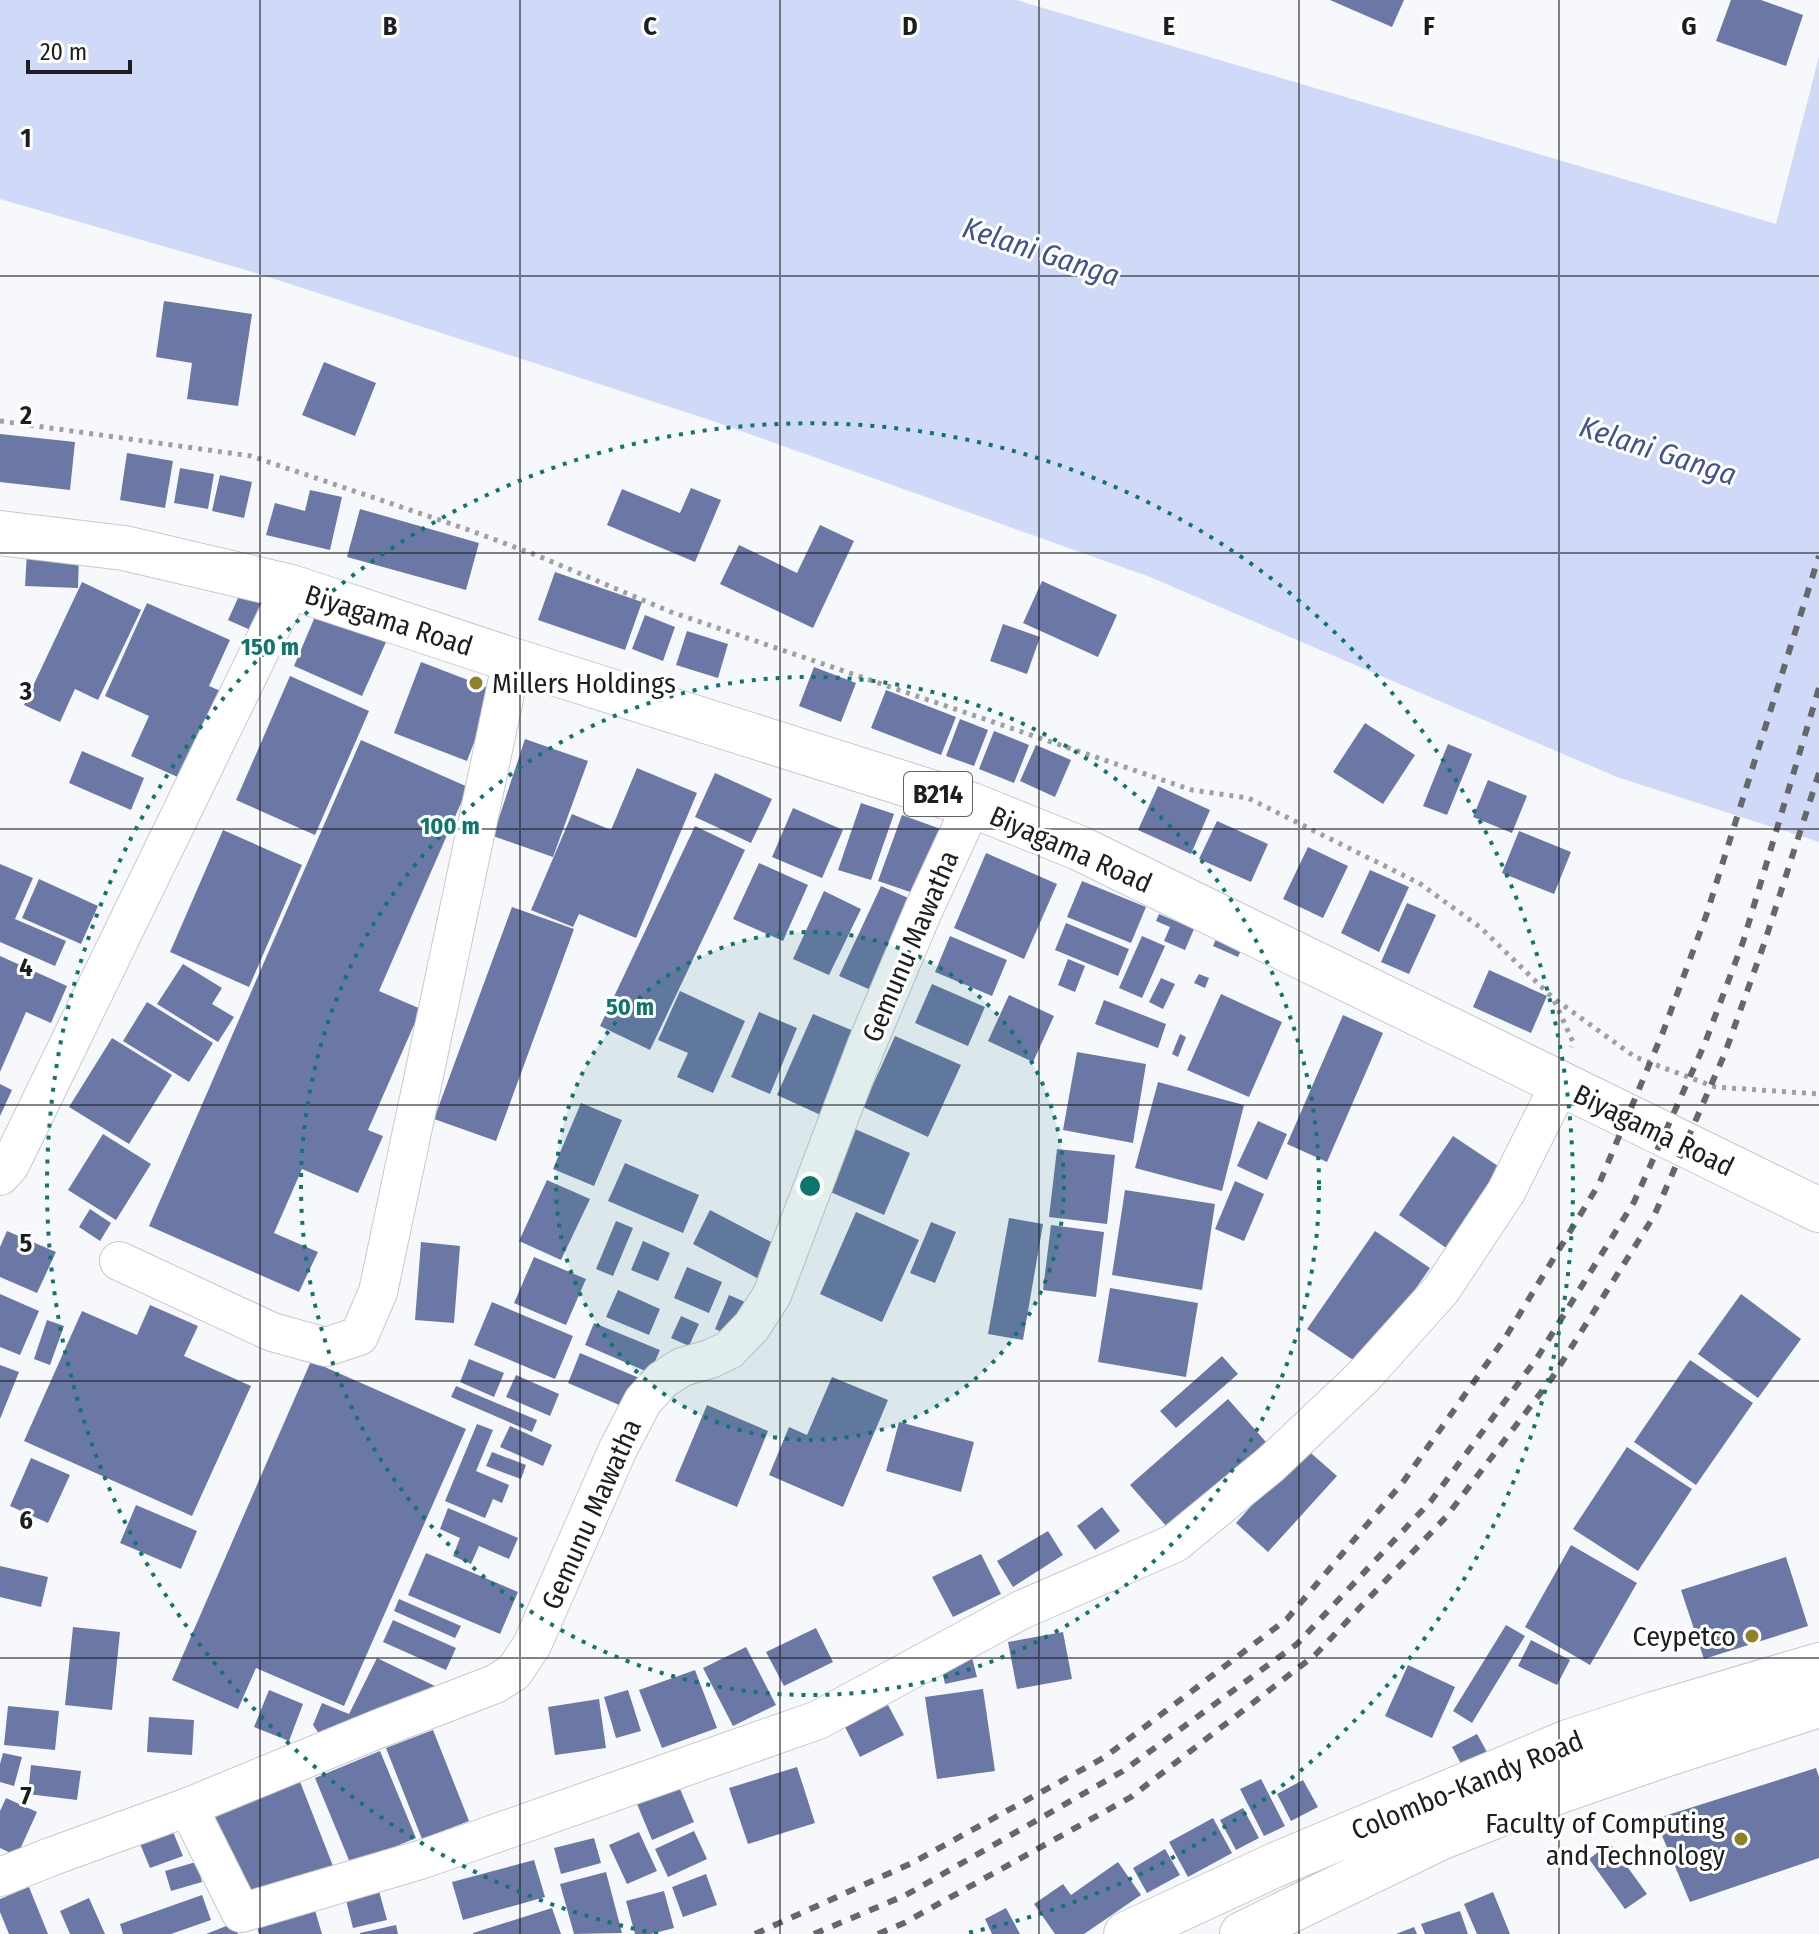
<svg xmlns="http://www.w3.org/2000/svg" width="1819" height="1934" viewBox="0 0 1819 1934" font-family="'Fira Sans Condensed',sans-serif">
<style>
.water{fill:#d0daf8}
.building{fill:#6b78a6}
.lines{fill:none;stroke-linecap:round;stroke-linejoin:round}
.street-casing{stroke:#c8c9cc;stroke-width:40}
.primary-casing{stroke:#c8c9cc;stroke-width:46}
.highway-casing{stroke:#c8c9cc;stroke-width:46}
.path{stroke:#9fa0a3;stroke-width:5;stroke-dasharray:4 6;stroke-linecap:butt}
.street{stroke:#fff;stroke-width:38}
.primary{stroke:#fff;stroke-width:44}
.highway{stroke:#fff;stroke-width:44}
.rail{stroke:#666769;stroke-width:6;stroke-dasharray:10 10;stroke-linecap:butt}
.grid{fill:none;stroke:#1d1e1f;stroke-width:2;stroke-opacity:0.55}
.ring{fill:none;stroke:#0f766e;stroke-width:4;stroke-dasharray:4 8}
.poi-dot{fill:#908027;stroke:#fff;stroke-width:3}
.labels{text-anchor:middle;stroke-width:6;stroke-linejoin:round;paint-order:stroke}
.shield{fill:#fff;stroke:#616262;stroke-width:2}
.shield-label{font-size:26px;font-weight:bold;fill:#1d1e1f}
.street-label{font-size:28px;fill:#1d1e1f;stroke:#fff}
.poi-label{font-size:28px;fill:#1d1e1f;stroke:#fff;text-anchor:end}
.water-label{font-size:30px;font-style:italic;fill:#43528f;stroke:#fff}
.grid-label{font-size:26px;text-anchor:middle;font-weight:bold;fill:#1d1e1f;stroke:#fff;stroke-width:6;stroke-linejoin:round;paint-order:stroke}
.centre{fill:#0f766e;stroke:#fff;stroke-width:4}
.ring-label{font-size:24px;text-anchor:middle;font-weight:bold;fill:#0f766e;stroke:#fff;stroke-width:6;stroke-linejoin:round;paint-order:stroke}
</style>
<rect width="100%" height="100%" fill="#f7f8fc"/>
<path class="water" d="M0,0H1016L1776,224L1819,56V842L1617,777L1150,577L710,420L256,273L0,199Z"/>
<path class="building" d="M1330,0H1404L1392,27Z
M1731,0H1761L1803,15L1786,66L1716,41Z
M164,301L252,314L238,406L187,399L192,363L156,357Z
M324,362L376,383L355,436L302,415Z
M0,434L75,442L70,490L0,482Z
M127,453L173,461L165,508L120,500Z
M180,468L214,474L208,509L174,503Z
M220,475L252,482L244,518L212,511Z
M691,488L721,500L695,562L607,525L622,489L680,513Z
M310,490L342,497L330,550L266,535L275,503L305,511Z
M360,509L479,543L466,590L347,557Z
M820,525L854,541L813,628L720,584L739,545L797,573Z
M27,552L79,553L78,588L25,586Z
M555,572L642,602L625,650L538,620Z
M1042,581L1117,615L1098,657L1023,623Z
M82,582L141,610L98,700L75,689L60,722L24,705Z
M242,589L277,605L264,636L228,620Z
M147,603L230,640L209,686L230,695L191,783L131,756L149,716L105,696Z
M317,612L386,642L362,696L294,666Z
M645,615L675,627L663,661L632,649Z
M1003,624L1040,637L1027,674L990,661Z
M687,631L728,644L718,678L676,665Z
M421,662L494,690L467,761L394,733Z
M814,667L856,683L841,722L799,706Z
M290,676L369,711L315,835L236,800Z
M886,690L956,717L941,755L871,728Z
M960,719L988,730L974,766L946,756Z
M1365,723L1415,755L1383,804L1333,772Z
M994,731L1029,745L1014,783L979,769Z
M525,739L588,761L553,857L493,836Z
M361,740L468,787L379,991L421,1009L368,1130L383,1136L358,1193L302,1169L274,1233L318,1252L299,1292L149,1226Z
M1448,744L1472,754L1447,815L1423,806Z
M1036,745L1071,760L1055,797L1020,781Z
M82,751L144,778L131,810L69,783Z
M637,768L697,793L636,938L579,914L573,927L531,910L572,814L611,830Z
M715,773L772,799L751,843L695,817Z
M1488,780L1527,796L1512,833L1473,817Z
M1158,786L1210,810L1191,854L1138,830Z
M861,803L894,814L871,880L838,870Z
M793,808L843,830L822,878L772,857Z
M902,815L949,832L925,897L878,881Z
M1217,821L1268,844L1251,882L1199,859Z
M695,826L745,850L650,1050L600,1026Z
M223,830L302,865L249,987L170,952Z
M1519,831L1571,852L1554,894L1502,873Z
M1308,847L1348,866L1323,918L1283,899Z
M986,853L1057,884L1024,959L954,928Z
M759,863L808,885L783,941L733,919Z
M0,864L33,878L15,919L66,941L55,966L0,942Z
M1370,870L1409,887L1379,952L1341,933Z
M39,879L98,906L81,944L22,918Z
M1082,881L1146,907L1131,943L1067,917Z
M881,886L922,904L880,994L839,976Z
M824,891L861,909L829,975L793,959Z
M1407,903L1436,915L1409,974L1381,962Z
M512,907L574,929L496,1141L434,1119Z
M1159,914L1194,929L1185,950L1164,941L1170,927L1156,921Z
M1066,923L1129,949L1118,976L1055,950Z
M950,936L1007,960L992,996L935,972Z
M1142,936L1165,946L1142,998L1119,988Z
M1217,937L1242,948L1238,957L1213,946Z
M0,956L67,986L51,1023L26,1012L0,1072Z
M1068,959L1085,966L1075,992L1058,985Z
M183,964L222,988L212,1004L234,1017L218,1042L157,1004Z
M1489,970L1547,996L1531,1033L1473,1007Z
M1199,974L1209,978L1205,988L1194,983Z
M1161,978L1175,984L1163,1009L1149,1002Z
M932,984L985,1007L968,1046L915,1023Z
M680,991L745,1021L713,1093L677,1077L688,1053L658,1040Z
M1221,994L1282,1022L1249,1097L1187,1070Z
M1009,995L1054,1016L1033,1062L988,1041Z
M1104,1000L1166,1024L1158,1048L1095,1024Z
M147,1002L213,1043L189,1082L123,1041Z
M759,1012L797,1028L770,1094L731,1077Z
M813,1014L861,1034L825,1117L777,1095Z
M1343,1015L1383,1033L1327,1162L1287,1144Z
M1180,1034L1186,1037L1178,1057L1172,1054Z
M895,1036L961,1065L928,1137L863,1107Z
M112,1038L172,1075L129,1144L69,1107Z
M1077,1052L1146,1064L1133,1143L1063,1130Z
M1158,1082L1244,1105L1222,1191L1135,1168Z
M0,1084L12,1090L0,1116Z
M581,1103L622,1120L594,1186L553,1169Z
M1258,1121L1287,1134L1267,1180L1237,1166Z
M855,1129L910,1153L884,1215L828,1191Z
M103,1134L151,1164L116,1220L68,1190Z
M1453,1136L1507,1172L1452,1252L1399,1215Z
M1057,1149L1115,1155L1107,1224L1049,1217Z
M625,1163L699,1195L683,1233L608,1201Z
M547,1180L590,1199L561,1260L519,1241Z
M1235,1181L1264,1194L1244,1241L1215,1229Z
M1125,1190L1215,1204L1202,1290L1112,1275Z
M90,1209L111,1223L100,1241L79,1227Z
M710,1210L777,1245L759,1279L693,1244Z
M856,1212L919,1240L882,1322L820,1294Z
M1009,1218L1043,1224L1023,1340L988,1334Z
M616,1221L633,1228L613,1276L596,1269Z
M931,1222L956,1232L935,1283L910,1273Z
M1051,1225L1104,1232L1096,1297L1043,1290Z
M7,1231L56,1252L37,1293L0,1277V1247Z
M1375,1231L1430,1268L1362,1366L1307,1329Z
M643,1241L670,1253L658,1281L631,1270Z
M421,1242L460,1246L454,1323L415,1320Z
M534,1257L586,1279L566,1325L514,1303Z
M687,1267L722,1282L709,1313L674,1298Z
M1110,1288L1198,1303L1186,1377L1098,1362Z
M618,1290L660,1309L649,1335L606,1317Z
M0,1294L39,1311L20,1355L0,1347Z
M1741,1294L1801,1339L1758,1398L1698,1354Z
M729,1295L745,1302L731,1336L715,1329Z
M492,1302L573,1336L555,1379L474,1345Z
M150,1305L198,1326L184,1356L251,1386L192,1516L24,1441L82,1311L137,1335Z
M681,1316L699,1324L689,1346L671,1338Z
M47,1320L64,1326L50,1365L34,1359Z
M594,1323L660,1350L650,1373L585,1345Z
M580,1353L644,1380L631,1410L568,1383Z
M1222,1356L1238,1374L1176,1428L1160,1411Z
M469,1359L504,1373L494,1397L460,1382Z
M1690,1360L1753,1403L1696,1485L1634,1442Z
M311,1361L466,1429L344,1706L256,1668L238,1709L172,1680Z
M0,1365L19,1372L0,1419Z
M516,1375L559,1394L550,1416L506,1397Z
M832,1377L888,1400L843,1507L769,1475L789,1427L807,1435Z
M456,1386L537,1420L532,1432L451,1397Z
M1228,1399L1266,1442L1168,1528L1130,1485Z
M707,1405L768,1431L737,1507L675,1481Z
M899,1422L974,1442L961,1492L886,1471Z
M477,1424L493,1430L476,1471L509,1485L502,1503L493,1499L485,1518L445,1501Z
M510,1426L552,1445L543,1466L500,1447Z
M1304,1447L1337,1476L1268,1552L1236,1523Z
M1627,1447L1692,1489L1638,1571L1573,1529Z
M492,1452L526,1465L521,1479L486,1466Z
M31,1458L70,1475L48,1523L10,1506Z
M136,1505L197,1531L181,1569L120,1543Z
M1102,1507L1120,1531L1095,1550L1077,1526Z
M448,1508L518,1538L509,1559L479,1546L471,1564L453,1556L460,1538L440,1529Z
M1048,1531L1063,1555L1013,1587L997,1561Z
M1571,1545L1637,1583L1590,1665L1525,1627Z
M426,1553L518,1592L500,1634L408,1595Z
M981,1554L1001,1594L953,1617L932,1577Z
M1786,1557L1808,1626L1704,1659L1681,1590Z
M0,1566L48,1577L41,1607L0,1597Z
M399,1599L461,1626L455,1638L394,1611Z
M393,1620L456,1648L446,1670L383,1642Z
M1506,1625L1525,1636L1472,1723L1453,1711Z
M73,1627L120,1632L112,1710L65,1705Z
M816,1628L833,1662L784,1686L766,1652Z
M1063,1632L1072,1679L1017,1689L1008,1642Z
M1531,1640L1570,1660L1557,1685L1518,1666Z
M746,1647L776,1705L733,1726L703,1668Z
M970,1650L977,1677L945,1684L939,1657Z
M377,1658L439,1688L322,1738L313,1725L322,1703L349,1714Z
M1408,1665L1455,1687L1432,1738L1385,1716Z
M695,1670L717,1728L662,1748L639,1690Z
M983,1689L995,1771L937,1779L925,1697Z
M269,1690L303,1704L289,1741L254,1727Z
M628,1690L641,1731L616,1738L604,1697Z
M599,1699L606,1748L555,1755L548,1707Z
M888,1705L904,1735L860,1757L845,1727Z
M8,1706L59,1711L55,1750L4,1745Z
M149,1717L194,1720L192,1755L147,1752Z
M433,1730L469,1821L422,1839L386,1748Z
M1477,1734L1492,1761L1467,1775L1452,1747Z
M380,1751L416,1838L351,1865L315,1778Z
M3,1753L22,1757L14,1786L0,1782V1764Z
M31,1765L81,1771L77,1800L28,1794Z
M797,1767L815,1823L748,1844L729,1788Z
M1816,1768L1819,1777V1858L1690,1902L1655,1819Z
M297,1774L333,1866L247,1899L211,1807Z
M1261,1779L1285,1826L1264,1836L1240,1789Z
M1303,1780L1318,1807L1291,1821L1277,1794Z
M677,1782L694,1822L652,1840L635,1799Z
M6,1798L37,1812L17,1856L0,1848V1811Z
M1243,1808L1259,1838L1236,1850L1220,1820Z
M1213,1818L1232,1853L1188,1877L1169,1842Z
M171,1827L183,1856L150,1868L138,1839Z
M694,1831L707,1859L668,1877L655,1849Z
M639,1832L657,1871L627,1884L609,1845Z
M594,1838L601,1863L561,1874L554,1848Z
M1610,1843L1647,1894L1625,1909L1589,1859Z
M1165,1849L1180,1875L1147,1893L1133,1868Z
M534,1860L545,1897L463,1920L452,1882Z
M196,1862L202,1882L171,1891L165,1871Z
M1118,1862L1141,1895L1084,1934H1055L1034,1904L1063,1884L1071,1895Z
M606,1872L622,1933L574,1934L560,1884Z
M706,1874L717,1905L683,1917L672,1887Z
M29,1887L48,1934H9L0,1912V1899Z
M379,1891L387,1920L353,1928L346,1900Z
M664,1891L674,1928L651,1934H635L626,1901Z
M1493,1892L1510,1934H1477L1464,1904Z
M202,1895L211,1920L171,1934H123L120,1924Z
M89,1898L105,1934H70L60,1911Z
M314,1907L322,1934H259L256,1924Z
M552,1908L561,1934H473V1933Z
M1006,1908L1020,1934H992L985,1919Z
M1460,1911L1468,1934H1425L1421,1924Z
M234,1923L238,1934H206Z
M396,1925L398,1934H360V1933Z
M1414,1927L1417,1934H1396Z"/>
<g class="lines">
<g class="street-casing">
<path id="street" d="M0,1176L10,1165L291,587
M119,1261L272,1332L326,1347L359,1336L378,1292L512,660
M188,1807L241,1913L423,1859L818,1720L1021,1610L1175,1543L1271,1464L1363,1377L1441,1290L1506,1192L1560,1084
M0,1877L53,1856L188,1807L378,1729L495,1684L514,1672L532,1645L618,1449L643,1401L662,1380L682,1367L710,1359L729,1350L752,1326L772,1295L867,1044L923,911L972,805"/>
</g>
<g class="primary-casing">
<path id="primary" d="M0,533L124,548L291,587L512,660L972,805L1079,848L1819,1210"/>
</g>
<g class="highway-casing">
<path id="highway" d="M1126,1934L1275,1865L1568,1742L1654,1714L1819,1665
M1242,1934L1442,1837L1560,1791L1664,1755L1819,1705"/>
</g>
<path class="path" d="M0,421L251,456L466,529L536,555L671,612L1192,790L1248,798L1419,883L1481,928L1553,998L1573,1042L1571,1047
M1556,1000L1635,1057L1715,1087L1819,1094"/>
<use href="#street" class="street"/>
<use href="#primary" class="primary"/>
<use href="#highway" class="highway"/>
<path class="rail" d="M755,1934L912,1863L1105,1757L1287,1619L1403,1482L1505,1338L1599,1184L1663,1032L1706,916L1819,556
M814,1934L906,1895L1123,1771L1297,1644L1431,1501L1537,1358L1634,1202L1705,1043L1743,942L1819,688
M878,1934L904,1923L1131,1797L1315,1655L1446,1517L1552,1378L1654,1216L1725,1053L1764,944L1819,773"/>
</g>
<path class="grid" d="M260,0V1934M520,0V1934M780,0V1934M1039,0V1934M1299,0V1934M1559,0V1934M0,276H1819M0,553H1819M0,829H1819M0,1105H1819M0,1381H1819M0,1658H1819"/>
<circle cx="810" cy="1186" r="254" fill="#0f766e" fill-opacity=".12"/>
<g class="ring">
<circle cx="810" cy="1186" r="254"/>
<circle cx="810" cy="1186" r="509"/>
<path d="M658 1934A763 763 0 1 1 962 1934"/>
</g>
<g class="poi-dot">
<circle cx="476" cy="683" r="8"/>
<circle cx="1752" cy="1636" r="8"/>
<circle cx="1741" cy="1839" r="8"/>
</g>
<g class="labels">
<rect class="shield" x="904" y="772" width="68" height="44" rx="6"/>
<g class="shield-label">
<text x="938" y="803">B214</text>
</g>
<g class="street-label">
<text transform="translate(389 620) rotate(18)" y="10">Biyagama Road</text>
<text transform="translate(1071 849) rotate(24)" y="10">Biyagama Road</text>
<text transform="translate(910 946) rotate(-67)" y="10">Gemunu Mawatha</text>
<text transform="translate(1654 1130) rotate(26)" y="10">Biyagama Road</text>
<text transform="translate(591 1514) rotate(-66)" y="10">Gemunu Mawatha</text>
<text transform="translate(1467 1785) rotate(-22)" y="10">Colombo-Kandy Road</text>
</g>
<g class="poi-label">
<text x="492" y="693" text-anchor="start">Millers Holdings</text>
<text x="1736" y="1646">Ceypetco</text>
<text x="1725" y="1833">Faculty of Computing<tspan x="1725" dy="32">and Technology</tspan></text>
</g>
<g class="water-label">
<text transform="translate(1041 252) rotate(18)" y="10">Kelani Ganga</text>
<text transform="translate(1658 451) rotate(18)" y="10">Kelani Ganga</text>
</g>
</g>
<g class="grid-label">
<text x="390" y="35">B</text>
<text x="650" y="35">C</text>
<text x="910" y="35">D</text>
<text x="1169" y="35">E</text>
<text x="1429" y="35">F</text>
<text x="1689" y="35">G</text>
<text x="26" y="147">1</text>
<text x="26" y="424">2</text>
<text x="26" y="700">3</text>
<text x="26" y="976">4</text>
<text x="26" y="1252">5</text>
<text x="26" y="1529">6</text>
<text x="26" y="1805">7</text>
</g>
<circle cx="810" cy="1186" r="12" class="centre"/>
<g class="ring-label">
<text x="270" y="655">150 m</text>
<text x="450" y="834">100 m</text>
<text x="630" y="1015">50 m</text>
</g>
<path d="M28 60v12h102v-12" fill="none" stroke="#1d1e1f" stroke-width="4"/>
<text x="40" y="60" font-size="24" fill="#1d1e1f" stroke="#ffffff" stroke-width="6" paint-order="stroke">20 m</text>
</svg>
